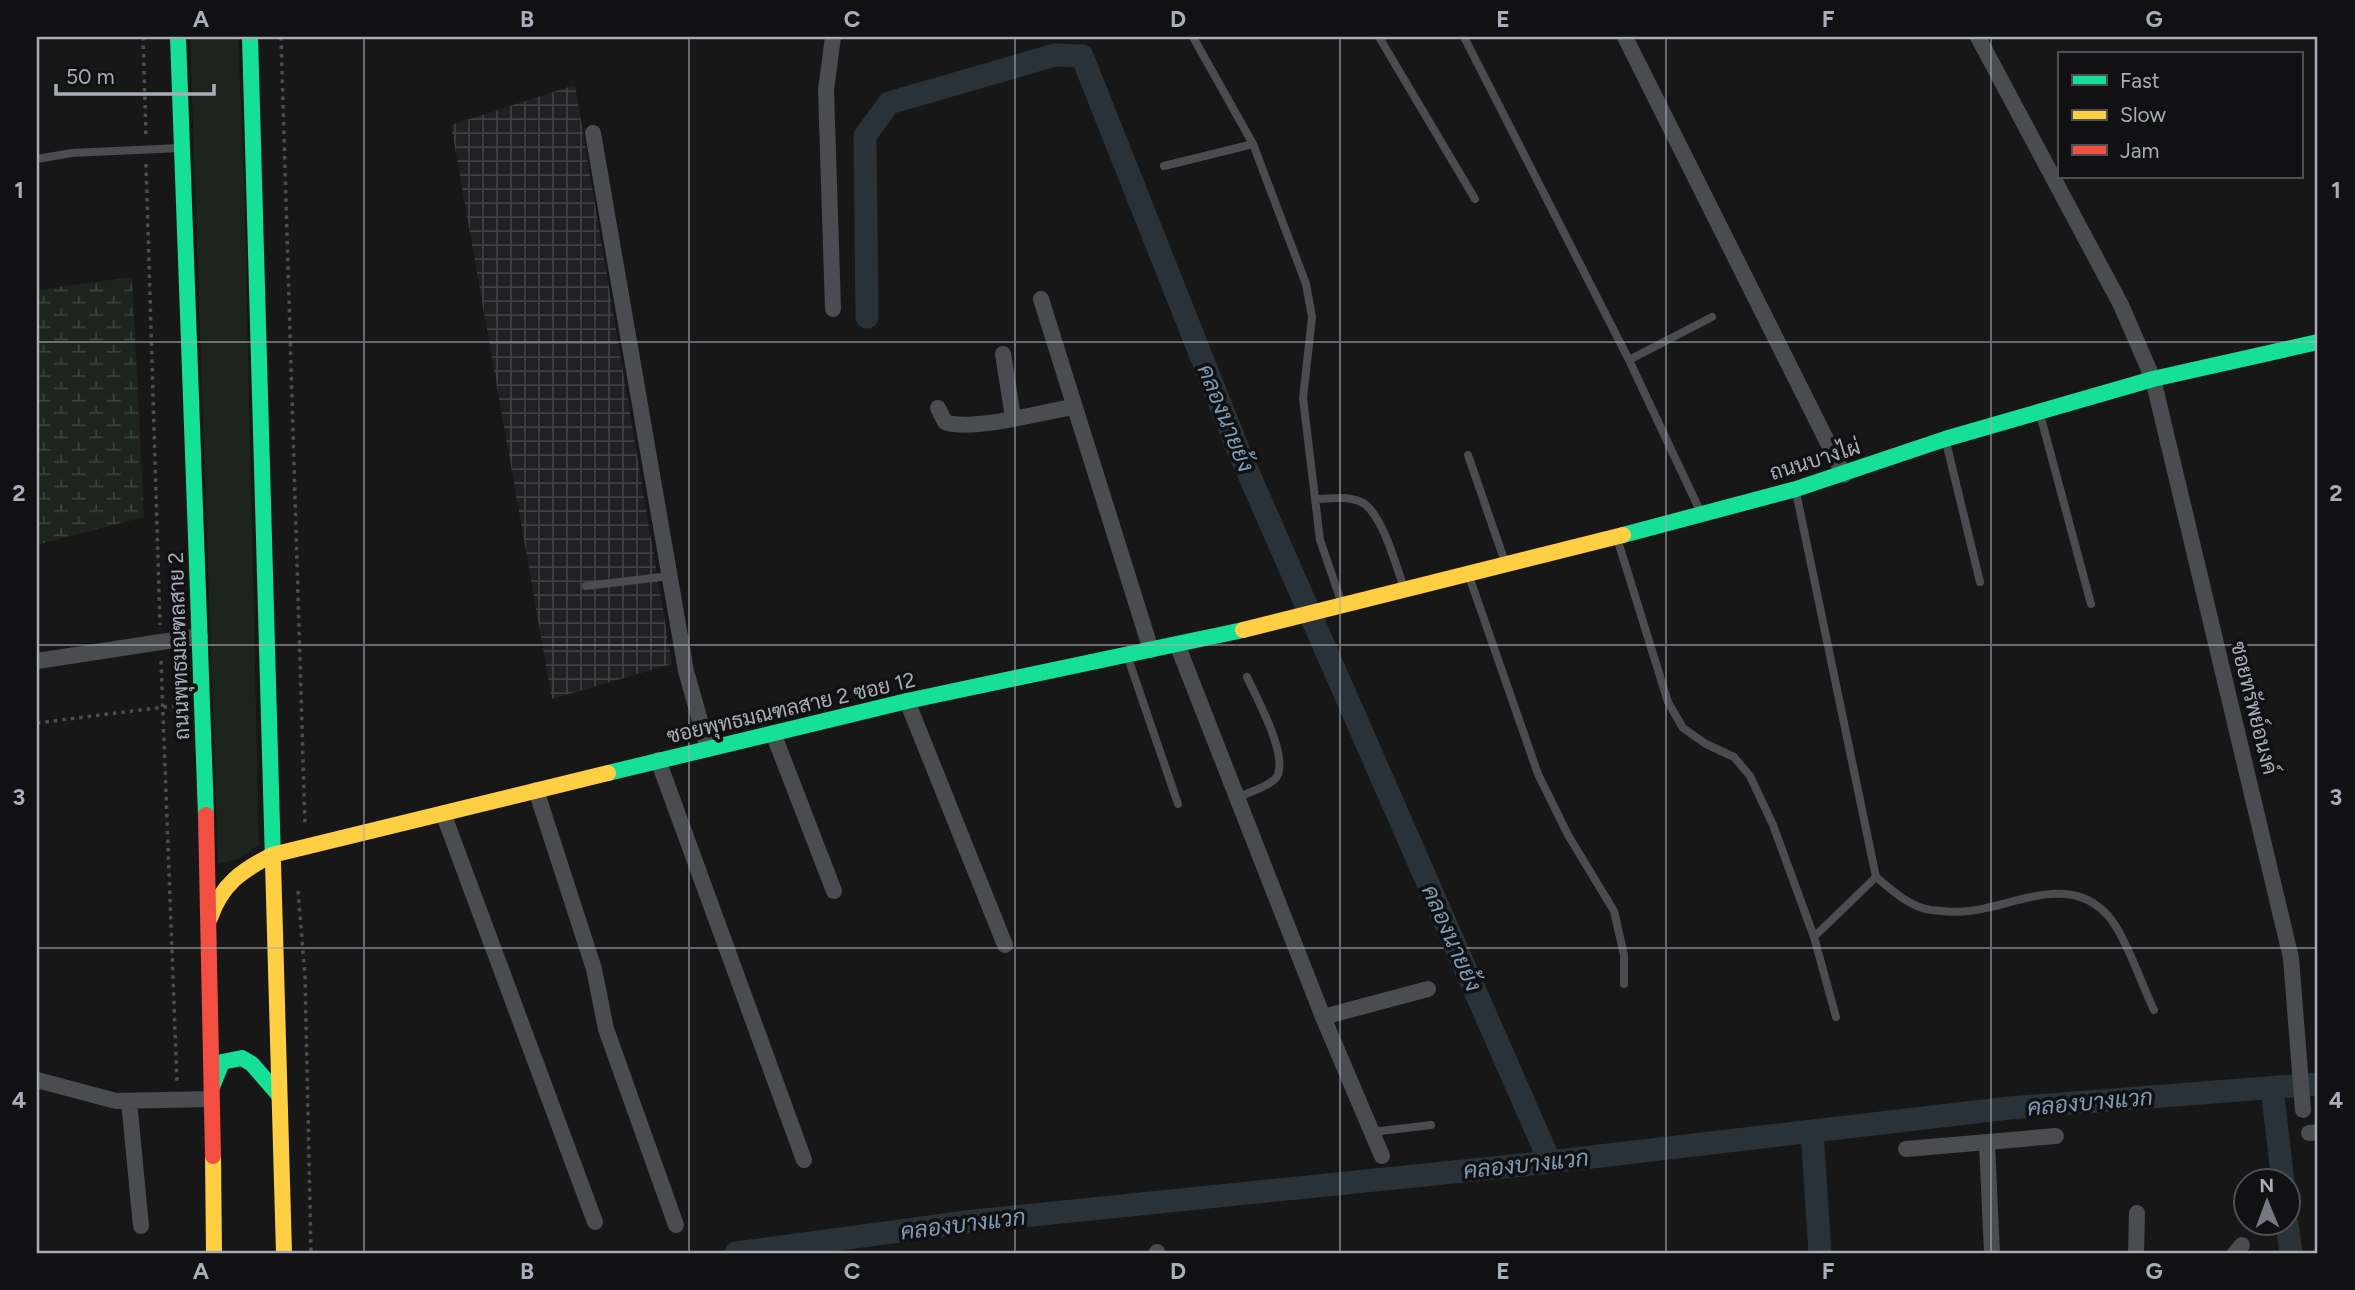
<svg xmlns="http://www.w3.org/2000/svg" width="2355" height="1290" viewBox="0 0 2355 1290" font-family="Figtree,Sarabun,sans-serif">
<style>
.industrial{fill:url(#industrial-grid)}
.green{fill:#1d241e}
.wetland{fill:url(#wetland-marsh)}
.lines{fill:none;stroke-linecap:round;stroke-linejoin:round}
.canal{stroke:#2a3239;stroke-width:23}
.path{stroke:#4d4e52;stroke-width:3.5;stroke-dasharray:3.5 5;stroke-linecap:butt}
.lane{stroke:#4b4c50;stroke-width:8}
.street{stroke:#4b4c50;stroke-width:16}
.fast{stroke:#16e098;stroke-width:16}
.slow{stroke:#ffcf43;stroke-width:16}
.jam{stroke:#f24e42;stroke-width:16}
.grid{fill:none;stroke:#a8adb8;stroke-width:2;stroke-opacity:0.55}
.labels{text-anchor:middle;stroke-width:7;stroke-linejoin:round;paint-order:stroke}
.street-label{font-size:21px;fill:#a8adb8;stroke:#111113}
.water-label{font-size:23px;font-style:italic;fill:#7f9bb3;stroke:#111113}
.neatline{fill:none;stroke:#a8adb8;stroke-width:2.5}
.grid-label{font-size:23px;text-anchor:middle;font-weight:bold;fill:#a8adb8}
</style>
<defs>
<pattern id="industrial-grid" width="8" height="8" patternUnits="userSpaceOnUse" patternTransform="scale(1.75)"><rect width="8" height="8" fill="#212123"/><path d="M0 4h8M4 0v8" fill="none" stroke="#3e3f41"/></pattern>
<pattern id="wetland-marsh" width="20" height="14" patternUnits="userSpaceOnUse" patternTransform="scale(1.75)"><rect width="20" height="14" fill="#1d241e"/><path d="M1 5h8M5 5V1M11 12h8M15 12V8" fill="none" stroke="#3b413d"/></pattern>
</defs>
<rect width="100%" height="100%" fill="#171717"/>
<path class="industrial" d="M575,85L672,664L552,699L451,125Z"/>
<path class="green" d="M190,37H238L244,175L259,845L238,859L218,864Z"/>
<path class="wetland" d="M132,277L144,517L37,545V290Z"/>
<g class="lines">
<path class="canal" d="M867,317L865,136L889,103L1055,55L1082,56L1240,454L1550,1162
M2272,1088L2283,1182
M1812,1131L1820,1253
M2287,1224L2291,1253
M736,1253L974,1221L1532,1164L2009,1108L2318,1084"/>
<path class="path" d="M143,37L146,136
M281,37L305,825
M146,164L160,625
M161,661L177,1083
M37,723L180,705
M298,891L305,976L311,1253"/>
<path class="lane" d="M1193,37L1253,144L1306,284L1312,317L1303,398L1320,540L1342,604
M1379,37L1475,199
M1464,37L1629,360L1701,513
M37,159L72,153L180,148
M1164,166L1253,144
M1629,360L1712,317
M2040,414L2091,604
M1946,442L1980,582
M1468,455L1506,565
M1796,492L1876,877C1892,890 1909,907 1931,910C1942,911 1957,913 1968,911C2016,906 2071,871 2110,918C2126,938 2142,985 2154,1010
M1315,499C1330,499 1350,495 1363,503C1383,515 1397,569 1405,591
M1617,538L1668,702L1683,728L1706,744L1734,757L1750,776L1773,825L1814,937L1836,1017
M1470,579L1538,774L1568,835L1614,911L1624,955V984
M586,586L670,576
M1128,658L1178,804
M1236,798C1247,793 1266,788 1275,779C1292,761 1256,697 1247,677
M1814,937L1876,877
M1372,1132L1431,1125"/>
<path class="street" d="M1625,37L1844,475
M1978,37L2121,305L2153,379L2291,958L2303,1110
M593,133L686,671L708,749
M1041,299L1151,650
M833,309L826,90L833,37
M1003,354L1013,417
M938,408L945,422C971,432 1042,412 1073,407
M1177,644L1323,1017L1382,1156
M37,661L200,636
M907,701L1005,945
M773,733L834,891
M658,760L804,1160
M536,790L594,969L606,1029L676,1225
M443,813L595,1222
M1323,1017L1428,989
M37,1080L116,1101L210,1099
M129,1101L141,1226
M2309,1133L2318,1132
M1987,1144L1992,1253
M1906,1149L2056,1136
M1157,1253V1252
M2136,1253L2137,1213
M2235,1253L2242,1245"/>
<path class="fast" d="M178,37L206,815
M250,37L273,862
M1623,535L1796,489L1945,439L2153,379L2318,342
M608,773L907,701L1243,630
M212,1087L222,1062L242,1058L252,1064L278,1094"/>
<path class="slow" d="M1243,630L1623,535
M273,862L284,1253
M210,918C222,884 241,871 272,855L608,773
M213,1156L214,1253"/>
<path class="jam" d="M206,815L213,1156"/>
</g>
<path class="grid" d="M364,37V1253M689,37V1253M1015,37V1253M1340,37V1253M1666,37V1253M1991,37V1253M37,342H2318M37,645H2318M37,948H2318"/>
<g class="labels">
<g class="street-label">
<text transform="translate(1815 460) rotate(-17)" y="7">ถนนบางไผ่</text>
<text transform="translate(179 646) rotate(-92)" y="7">ถนนพุทธมณฑลสาย 2</text>
<text transform="translate(791 708) rotate(-13)" y="7">ซอยพุทธมณฑลสาย 2 ซอย 12</text>
<text transform="translate(2254 708) rotate(76)" y="7">ซอยทรัพย์อนงค์</text>
</g>
<g class="water-label">
<text transform="translate(1226 418) rotate(68)" y="8">คลองนายย้ง</text>
<text transform="translate(1452 938) rotate(66)" y="8">คลองนายย้ง</text>
<text transform="translate(2090 1102) rotate(-5)" y="8">คลองบางแวก</text>
<text transform="translate(1526 1164) rotate(-6)" y="8">คลองบางแวก</text>
<text transform="translate(963 1224) rotate(-7)" y="8">คลองบางแวก</text>
</g>
</g>
<rect width="2355" height="1290" fill="none" stroke="#111113" stroke-width="77"/>
<rect x="2058" y="52" width="245" height="126" fill="#111113" stroke="#4d4f55" stroke-width="2"/>
<rect x="2072" y="75" width="35" height="10" fill="#16e098" stroke="#4d4f55" stroke-width="2"/>
<text x="2120" y="88" font-size="21" fill="#a8adb8">Fast</text>
<rect x="2072" y="110" width="35" height="10" fill="#ffcf43" stroke="#4d4f55" stroke-width="2"/>
<text x="2120" y="122" font-size="21" fill="#a8adb8">Slow</text>
<rect x="2072" y="145" width="35" height="10" fill="#f24e42" stroke="#4d4f55" stroke-width="2"/>
<text x="2120" y="158" font-size="21" fill="#a8adb8">Jam</text>
<g transform="translate(2267 1202) rotate(359)"><circle r="33" fill="#111113" stroke="#4d4f55" stroke-width="2"/>
<path d="M0-5L12 26L0 18L-12 26Z" fill="#757880"/>
<text y="-10" font-size="19" font-weight="bold" text-anchor="middle" fill="#a8adb8">N</text>
</g>
<path d="M56 84v10h158v-10" fill="none" stroke="#a8adb8" stroke-width="3.5"/>
<text x="66" y="84" font-size="21" fill="#a8adb8" stroke="#111113" stroke-width="5" paint-order="stroke">50 m</text>
<rect x="38" y="38" width="2278" height="1214" class="neatline"/>
<g class="grid-label">
<text x="201" y="27">A</text>
<text x="527" y="27">B</text>
<text x="852" y="27">C</text>
<text x="1178" y="27">D</text>
<text x="1503" y="27">E</text>
<text x="1828" y="27">F</text>
<text x="2154" y="27">G</text>
<text x="19" y="198">1</text>
<text x="2336" y="198">1</text>
<text x="19" y="501">2</text>
<text x="2336" y="501">2</text>
<text x="19" y="805">3</text>
<text x="2336" y="805">3</text>
<text x="19" y="1108">4</text>
<text x="2336" y="1108">4</text>
<text x="201" y="1279">A</text>
<text x="527" y="1279">B</text>
<text x="852" y="1279">C</text>
<text x="1178" y="1279">D</text>
<text x="1503" y="1279">E</text>
<text x="1828" y="1279">F</text>
<text x="2154" y="1279">G</text>
</g>
</svg>
